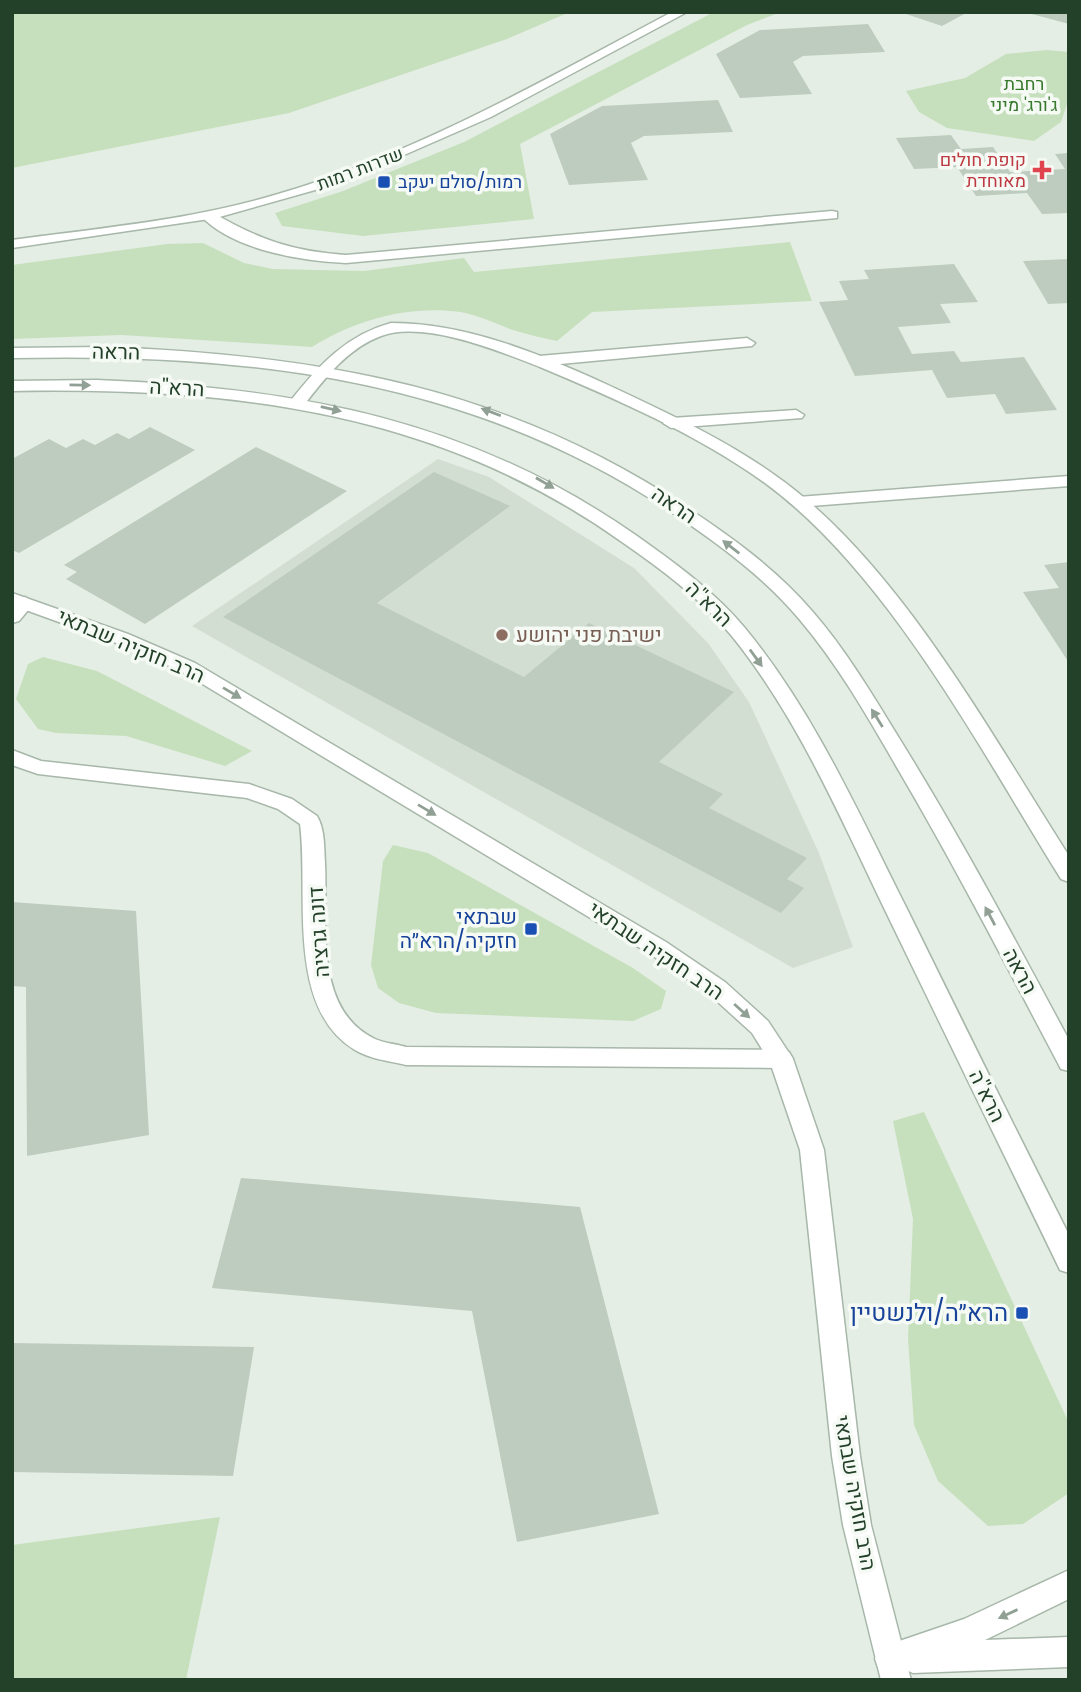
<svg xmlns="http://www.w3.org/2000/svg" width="1081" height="1692" viewBox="0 0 1081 1692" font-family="Poppins,Heebo,sans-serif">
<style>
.built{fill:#d3ded3}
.green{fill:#c6e0bd}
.building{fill:#bdccbe}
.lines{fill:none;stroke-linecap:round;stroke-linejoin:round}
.service-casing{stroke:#a7b7a9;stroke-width:3}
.minor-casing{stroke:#a7b7a9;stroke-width:3}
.tertiary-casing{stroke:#a7b7a9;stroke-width:3}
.service{fill:#fff;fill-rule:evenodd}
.minor{fill:#fff;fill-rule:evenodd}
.tertiary{fill:#fff;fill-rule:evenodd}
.oneway{fill:#91a094}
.health-dot{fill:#e0444e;stroke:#f6faf5;stroke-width:2.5}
.transit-dot{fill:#1a4fb4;stroke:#f6faf5;stroke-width:2.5}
.education-dot{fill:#8d6e63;stroke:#f6faf5;stroke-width:2.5}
.labels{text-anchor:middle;stroke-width:7;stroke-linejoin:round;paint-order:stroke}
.far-park-label{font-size:18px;fill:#36792c;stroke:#f6faf5}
.far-health-label{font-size:18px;fill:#be3a42;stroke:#f6faf5;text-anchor:end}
.far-street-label{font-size:18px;fill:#234129;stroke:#f6faf5}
.far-transit-label{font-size:18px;fill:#164399;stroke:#f6faf5;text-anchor:start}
.street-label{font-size:21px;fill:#234129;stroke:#f6faf5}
.education-label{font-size:21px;fill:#785e54;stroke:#f6faf5;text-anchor:start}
.transit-label{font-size:21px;fill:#164399;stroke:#f6faf5;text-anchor:end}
.near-transit-label{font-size:24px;fill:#164399;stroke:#f6faf5;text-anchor:end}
</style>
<rect width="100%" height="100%" fill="#e5eee5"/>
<path class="built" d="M438,459L489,477L634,568L708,643L749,702L819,853L853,947L793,968L192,626Z"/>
<path class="green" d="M12,12H570L507,39L289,113L12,168Z
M714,12H781L747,25L520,144L534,219L363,236L282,226L275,213L343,191L464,142Z
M1047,50L1069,52V98L1061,122L1034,141L947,128L919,112L906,91L965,78L1006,54Z
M790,242L812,301L592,312L557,341C544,338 529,335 516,331C498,325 479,315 460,312C408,305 355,320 312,347L122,335L12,339V265L167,244L203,243L244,263L273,269L364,271L464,258L474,272Z
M43,657L97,671L252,751L225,766L126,736L56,733L38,729L16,699L28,664Z
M393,845L428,853L633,968L666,991L661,1009L633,1021L436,1013L399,1003L378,988L371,965L383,861Z
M924,1112L1069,1423V1493L1023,1524L988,1526L938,1481L914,1425L908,1339L913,1219L893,1121Z
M220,1517L186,1680H12V1545Z"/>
<path class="building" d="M900,12H968L942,26Z
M1028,12H1069V24L1028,13Z
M868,24L885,52L803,56L793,62L812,94L740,98L716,54L760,30Z
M718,100L733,132L644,136L631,143L648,180L569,185L550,134L602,106Z
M951,135L961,149L993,147L1010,172L1065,169L1055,154L1069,153V213L1042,214L1027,193L976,196L957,167L914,169L896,138Z
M1069,259V303L1048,304L1023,261Z
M954,264L978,302L940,304L951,323L898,327L912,354L954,351L961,362L1024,357L1057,410L1006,414L995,394L947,398L932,370L855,376L819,302L848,300L839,281L869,279L864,270Z
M150,427L195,450L19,553L12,550V459L49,439L66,448L83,439L95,445L117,433L129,439Z
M256,447L347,491L145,624L66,579L77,572L64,565Z
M434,472L510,506L377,603L524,677L589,623L734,692L659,762L723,794L709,808L807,858L787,879L804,888L781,913L223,617Z
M1069,562V663L1023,592L1059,588L1044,565Z
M12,902L136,911L149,1135L27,1156L26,987L12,986Z
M241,1178L580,1207L659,1514L517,1542L472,1311L212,1288Z
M12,1343L254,1347L233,1476L12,1472Z"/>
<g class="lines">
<g class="service-casing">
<path id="service" d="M747,338L755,343L752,346L539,366L531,361L539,356Z
M796,410L804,415L802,418L671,428L663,423L671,418Z
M1069,476V486L798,507L789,502L798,497Z
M25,597L34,603L19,621L12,623V606Z
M12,750L41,761L249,784L292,799L317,816C325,829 324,848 325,863C328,920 312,1009 375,1039C384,1043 396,1044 406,1047L781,1050L789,1052L793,1059L789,1066L781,1068L406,1065C389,1061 370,1059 355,1050C285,1008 309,893 300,824L278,809L247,798L38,774L12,765Z"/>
</g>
<g class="minor-casing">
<path id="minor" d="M832,211L837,212V218L346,263C301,261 233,250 201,216L213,213C260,240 292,251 346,255Z
M391,323C467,323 540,354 608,385C665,412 725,439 776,476C897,561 990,733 1069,856V882L1061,879C981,751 888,573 765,483C697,434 616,399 540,367C499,351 424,320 381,336C348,348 325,378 304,405H292V399C320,364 347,335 391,323Z
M12,593L128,634L195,663L666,942L725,982L768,1021L793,1059L824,1150L860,1456L871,1525L911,1680H881L843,1525L832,1456L800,1150L770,1062L752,1033L709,994L650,954L181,671L114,642L12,605Z"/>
</g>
<g class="tertiary-casing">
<path id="tertiary" d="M672,12H687L491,117L340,183L216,218L12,248V240C101,228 192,220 278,194C417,153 544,80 672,12Z
M104,347C319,355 507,387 689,509C733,538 777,570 812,611C846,650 872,694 899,738C960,836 1014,938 1069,1040V1071L1061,1069C1008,969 956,868 899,771C869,719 839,666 800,620C765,578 719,544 674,514C472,378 249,353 12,358V348Z
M97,380C297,388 470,419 637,536C675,563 714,591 744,627C813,710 858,812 906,907C960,1017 1014,1126 1069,1235V1273L1060,1270C1002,1150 943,1030 885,910C840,817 797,716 731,635C700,598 661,569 622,542C438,411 233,387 12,391V381Z
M1069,1570V1599L985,1640L1069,1637V1667L913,1673L904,1669L890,1674L879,1670L875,1659L879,1648L964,1619Z"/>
</g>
<use href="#service" class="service"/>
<use href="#minor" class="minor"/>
<use href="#tertiary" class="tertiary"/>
</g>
<defs><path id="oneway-solid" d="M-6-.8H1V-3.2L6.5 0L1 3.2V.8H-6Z" transform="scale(1.75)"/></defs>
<g class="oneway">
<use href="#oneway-solid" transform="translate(80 385) rotate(1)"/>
<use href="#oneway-solid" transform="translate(331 409) rotate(13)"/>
<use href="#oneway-solid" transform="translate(491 412) rotate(-159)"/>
<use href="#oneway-solid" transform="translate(545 483) rotate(30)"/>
<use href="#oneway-solid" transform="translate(731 547) rotate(-142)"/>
<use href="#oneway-solid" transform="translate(756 658) rotate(54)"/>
<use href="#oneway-solid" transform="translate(232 693) rotate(31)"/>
<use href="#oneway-solid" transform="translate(877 718) rotate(-122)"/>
<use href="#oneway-solid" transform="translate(427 810) rotate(31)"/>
<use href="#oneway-solid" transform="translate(990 916) rotate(-118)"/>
<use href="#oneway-solid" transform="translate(742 1011) rotate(42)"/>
<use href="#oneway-solid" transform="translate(1008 1614) rotate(155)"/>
</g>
<path class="health-dot" d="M1038.5 159.5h7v7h7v7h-7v7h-7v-7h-7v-7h7z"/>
<g class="transit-dot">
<rect x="377" y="175" width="14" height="14" rx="3.5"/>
<rect x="524" y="922" width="14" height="14" rx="3.5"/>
<rect x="1015" y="1306" width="14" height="14" rx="3.5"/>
</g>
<circle class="education-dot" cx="502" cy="635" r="7"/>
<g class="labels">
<g class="far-park-label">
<text x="1024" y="90">רחבת<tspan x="1024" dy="21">ג'ורג' מיני</tspan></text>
</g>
<g class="far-health-label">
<text x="1026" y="166">קופת חולים<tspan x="1026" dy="21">מאוחדת</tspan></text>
</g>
<g class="far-street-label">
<text transform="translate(360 169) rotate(-21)" y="6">שדרות רמות</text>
</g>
<g class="far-transit-label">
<text x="398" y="188">רמות/סולם יעקב</text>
</g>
<g class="street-label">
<text transform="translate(116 352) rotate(1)" y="7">הראה</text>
<text transform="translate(177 388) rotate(3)" y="7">הרא''ה</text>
<text transform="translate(674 505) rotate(34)" y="7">הראה</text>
<text transform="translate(709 604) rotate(44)" y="7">הרא''ה</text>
<text transform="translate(131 646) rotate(23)" y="7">הרב חזקיה שבתאי</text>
<text transform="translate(319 932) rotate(-94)" y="7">דונה גרציה</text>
<text transform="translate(656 951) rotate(34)" y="7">הרב חזקיה שבתאי</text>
<text transform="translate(1020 971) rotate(62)" y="7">הראה</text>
<text transform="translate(987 1096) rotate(64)" y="7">הרא''ה</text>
<text transform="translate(855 1493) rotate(80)" y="7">הרב חזקיה שבתאי</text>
</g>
<g class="education-label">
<text x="516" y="642">ישיבת פני יהושע</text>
</g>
<g class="transit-label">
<text x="517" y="924">שבתאי<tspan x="517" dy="24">חזקיה/הרא״ה</tspan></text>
</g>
<g class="near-transit-label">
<text x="1008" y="1321">הרא״ה/ולנשטיין</text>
</g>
</g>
<rect width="1081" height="1692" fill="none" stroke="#234129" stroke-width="28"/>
</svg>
